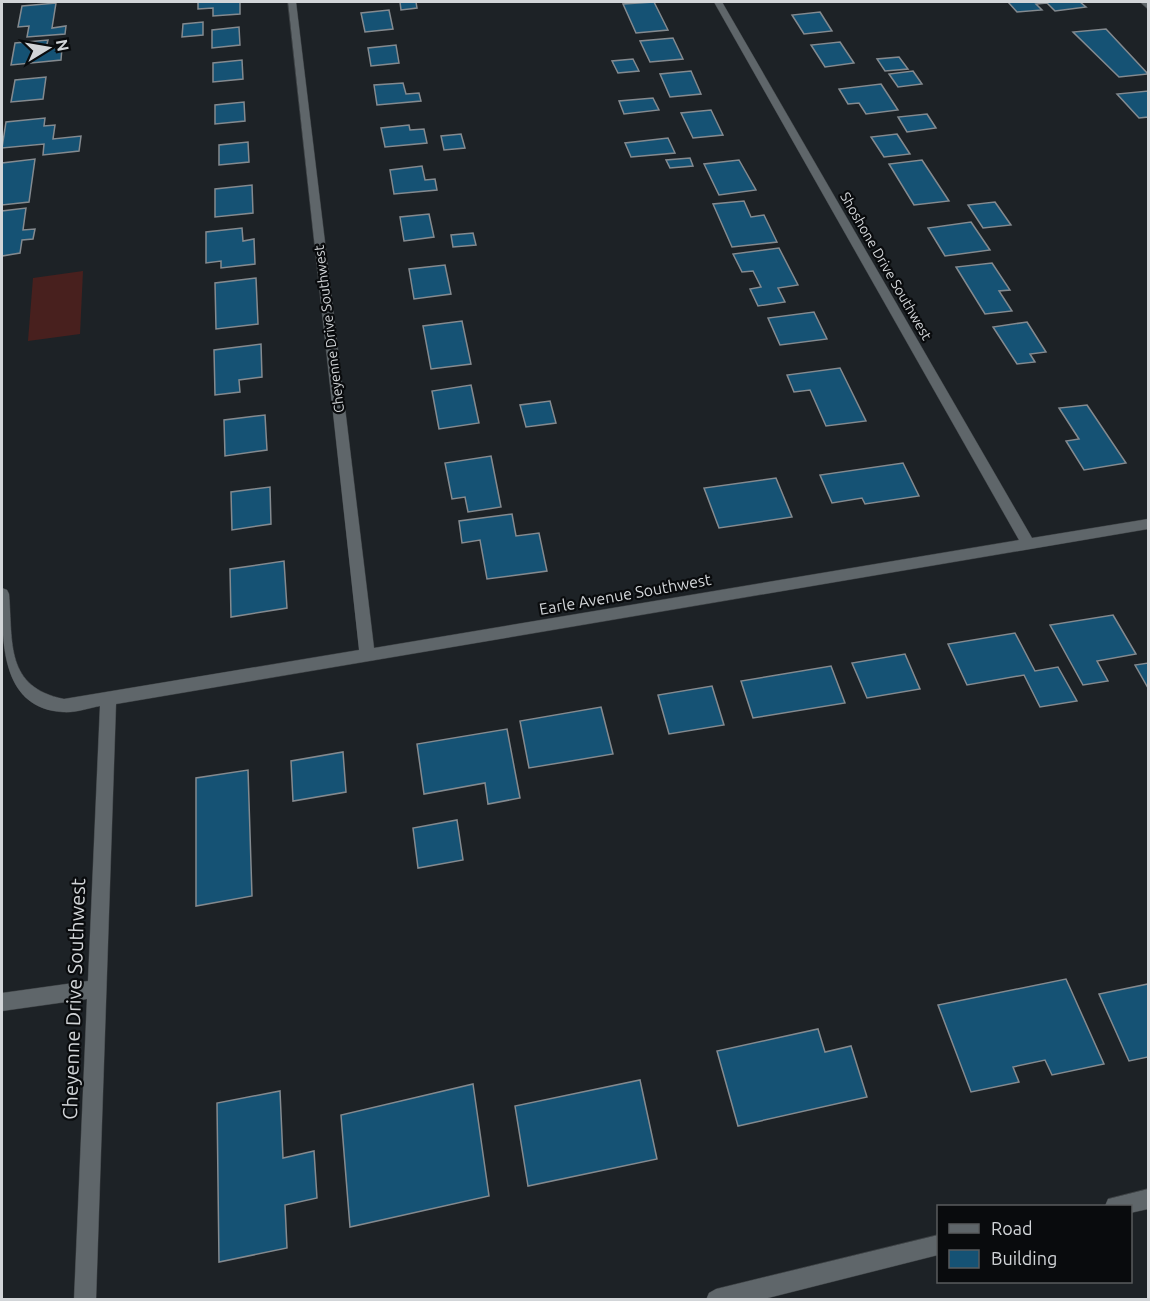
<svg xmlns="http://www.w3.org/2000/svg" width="1150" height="1301" viewBox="0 0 1150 1301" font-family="Ubuntu,sans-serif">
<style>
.green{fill:#48201e}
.building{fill:#155274;stroke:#848a8f;stroke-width:1.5}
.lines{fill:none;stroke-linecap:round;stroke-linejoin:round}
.minor-casing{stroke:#3c4043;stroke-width:1}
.minor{fill:#5f666a;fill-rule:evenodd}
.labels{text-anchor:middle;stroke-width:4.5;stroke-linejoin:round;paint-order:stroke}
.far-street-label{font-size:14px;fill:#d2d5d8;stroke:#090b0d}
.street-label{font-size:16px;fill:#d2d5d8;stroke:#090b0d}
.near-street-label{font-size:20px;fill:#d2d5d8;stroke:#090b0d}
</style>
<rect width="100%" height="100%" fill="#1d2226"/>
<path class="green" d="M83,271L80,334L28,341L33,278Z"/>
<path class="building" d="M198,2H240V14L213,16V8L198,9Z
M400,2H416L417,8L401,10Z
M654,2L668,30L636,33L623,4Z
M1008,2H1080L1086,7L1055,11L1047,3L1036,4L1042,10L1017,12Z
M56,3L52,28L66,26L65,34L27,37L29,26L18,27L22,6Z
M389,10L393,29L365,32L361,13Z
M820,12L832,31L804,34L792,15Z
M203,22V35L182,37L183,24Z
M239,27L240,45L212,48V30Z
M1106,29L1148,74L1119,77L1073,32Z
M673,38L683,59L650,62L640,41Z
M48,40L46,48L62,47L61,60L11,65L15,43Z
M840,42L854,63L825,67L811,45Z
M396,45L399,63L371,66L368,48Z
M899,57L908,69L885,71L877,59Z
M633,59L639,71L618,73L612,61Z
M242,60L243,79L213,82V63Z
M691,71L701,94L670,97L660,74Z
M913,71L922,84L898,87L889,74Z
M46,77L43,99L11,102L15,80Z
M403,83L406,94L419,93L421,101L377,105L374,85Z
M881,84L898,110L866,114L859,103L848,104L839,89Z
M1148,91V117L1139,118L1117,94Z
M653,98L659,110L624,114L619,101Z
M244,102L245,121L215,124V105Z
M711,110L723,135L693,138L681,113Z
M927,114L936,128L907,132L898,117Z
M45,118L44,126L55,125L53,139L81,136L79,151L43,155L44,144L2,148L6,122Z
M409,125L410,130L424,129L427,143L385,147L381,128Z
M461,134L465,148L444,150L441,136Z
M897,134L910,154L884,157L871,137Z
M668,138L675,153L631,157L625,143Z
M248,142L249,162L219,165V145Z
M690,158L693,166L670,168L666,160Z
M35,159L29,202L2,205V163Z
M739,160L756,190L719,195L704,164Z
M922,160L949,201L914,205L889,164Z
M422,166L425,180L435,179L437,190L394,194L390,170Z
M252,185L253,213L215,217V189Z
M744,201L751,217L764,215L777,242L732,247L713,204Z
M995,202L1011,225L983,228L968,205Z
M26,208L23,230L35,229L33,239L22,240L20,253L2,256V211Z
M429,214L434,237L404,241L400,217Z
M971,222L990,250L945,256L928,228Z
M242,228L243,241L254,239L255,264L221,268V261L206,263V232Z
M473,233L476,245L453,247L451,235Z
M779,248L798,285L778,288L785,302L758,306L750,289L761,287L753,271L742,272L733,254Z
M992,263L1010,290L999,291L1012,311L985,314L956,267Z
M445,265L451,294L414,299L409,269Z
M256,278L258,324L216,329L215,283Z
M814,312L827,339L780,345L768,318Z
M462,321L471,364L431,369L423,326Z
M1027,322L1046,352L1030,354L1035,362L1017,364L993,327Z
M261,344L262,377L239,380L240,392L215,395L214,350Z
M840,368L866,421L826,426L810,390L794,392L787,375Z
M471,385L479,423L439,429L432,391Z
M550,401L556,423L526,427L520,405Z
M1087,405L1126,463L1084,470L1066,441L1079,439L1059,408Z
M265,415L267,450L225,456L224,420Z
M491,456L501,507L468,512L465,497L452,499L445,463Z
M903,463L919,496L865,504L862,498L832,503L820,475Z
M776,478L792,517L719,528L704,488Z
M270,487L271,524L232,530L231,492Z
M512,514L516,536L539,533L547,571L487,579L480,540L462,543L459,521Z
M284,561L287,608L231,617L230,569Z
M1113,615L1136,654L1097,661L1108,681L1083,685L1050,625Z
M1015,633L1035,671L1058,667L1077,701L1040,707L1024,675L967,685L948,644Z
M905,654L920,689L867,698L852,663Z
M1148,663V688L1135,665Z
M831,666L845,703L753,718L741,681Z
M712,686L724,725L669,734L658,695Z
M601,707L613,754L529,768L520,721Z
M507,729L520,798L488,804L485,783L424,794L417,744Z
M343,752L346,792L293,801L291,761Z
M248,770L252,896L196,906V778Z
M457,820L463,860L418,868L413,828Z
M1066,979L1104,1064L1052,1075L1045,1060L1013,1067L1019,1082L971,1092L938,1005Z
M1148,984V1057L1129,1061L1099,994Z
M818,1029L825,1052L851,1046L867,1097L738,1126L717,1051Z
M640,1080L657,1159L528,1186L515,1106Z
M473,1084L489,1196L350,1227L341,1115Z
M280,1091L283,1158L314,1151L317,1198L285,1205L287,1248L219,1262L217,1103Z"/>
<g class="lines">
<g class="minor-casing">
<path id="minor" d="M288,2H296L374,648L1019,540L714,2H722L1032,538L1148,519V529L116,704L96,1300H74L87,999L2,1011V993L88,981L100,706C89,708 75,713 63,712C0,708 2,641 2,588L7,590L9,594C13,643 5,687 64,699L359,650Z
M1140,2H1148V9Z
M1148,1189V1209L1130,1213V1206H1105L1108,1199Z
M938,1235V1255L760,1300H706L709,1293L716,1289Z"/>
</g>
<use href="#minor" class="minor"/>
</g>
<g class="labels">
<g class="far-street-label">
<text transform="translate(886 266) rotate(60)" y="5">Shoshone Drive Southwest</text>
<text transform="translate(329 329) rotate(-97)" y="5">Cheyenne Drive Southwest</text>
</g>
<g class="street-label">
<text transform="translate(625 594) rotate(-10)" y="6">Earle Avenue Southwest</text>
</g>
<g class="near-street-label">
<text transform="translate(74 999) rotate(-88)" y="7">Cheyenne Drive Southwest</text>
</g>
</g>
<rect width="1150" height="1301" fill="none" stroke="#d2d5d8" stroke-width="6"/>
<rect x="937" y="1205" width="195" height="78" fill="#090b0d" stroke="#595c5e" stroke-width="1.5"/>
<rect x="949" y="1224" width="30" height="9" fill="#5f666a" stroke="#595c5e" stroke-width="1.5"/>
<text x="991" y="1235" font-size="18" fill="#d2d5d8">Road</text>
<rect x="949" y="1250" width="30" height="18" fill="#155274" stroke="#595c5e" stroke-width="1.5"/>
<text x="991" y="1265" font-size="18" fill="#d2d5d8">Building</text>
<g transform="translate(48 48) rotate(79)" stroke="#090b0d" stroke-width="4.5" paint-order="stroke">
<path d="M0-4.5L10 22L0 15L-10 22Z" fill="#d2d5d8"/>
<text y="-9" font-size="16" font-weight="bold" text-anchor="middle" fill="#d2d5d8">N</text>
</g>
</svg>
